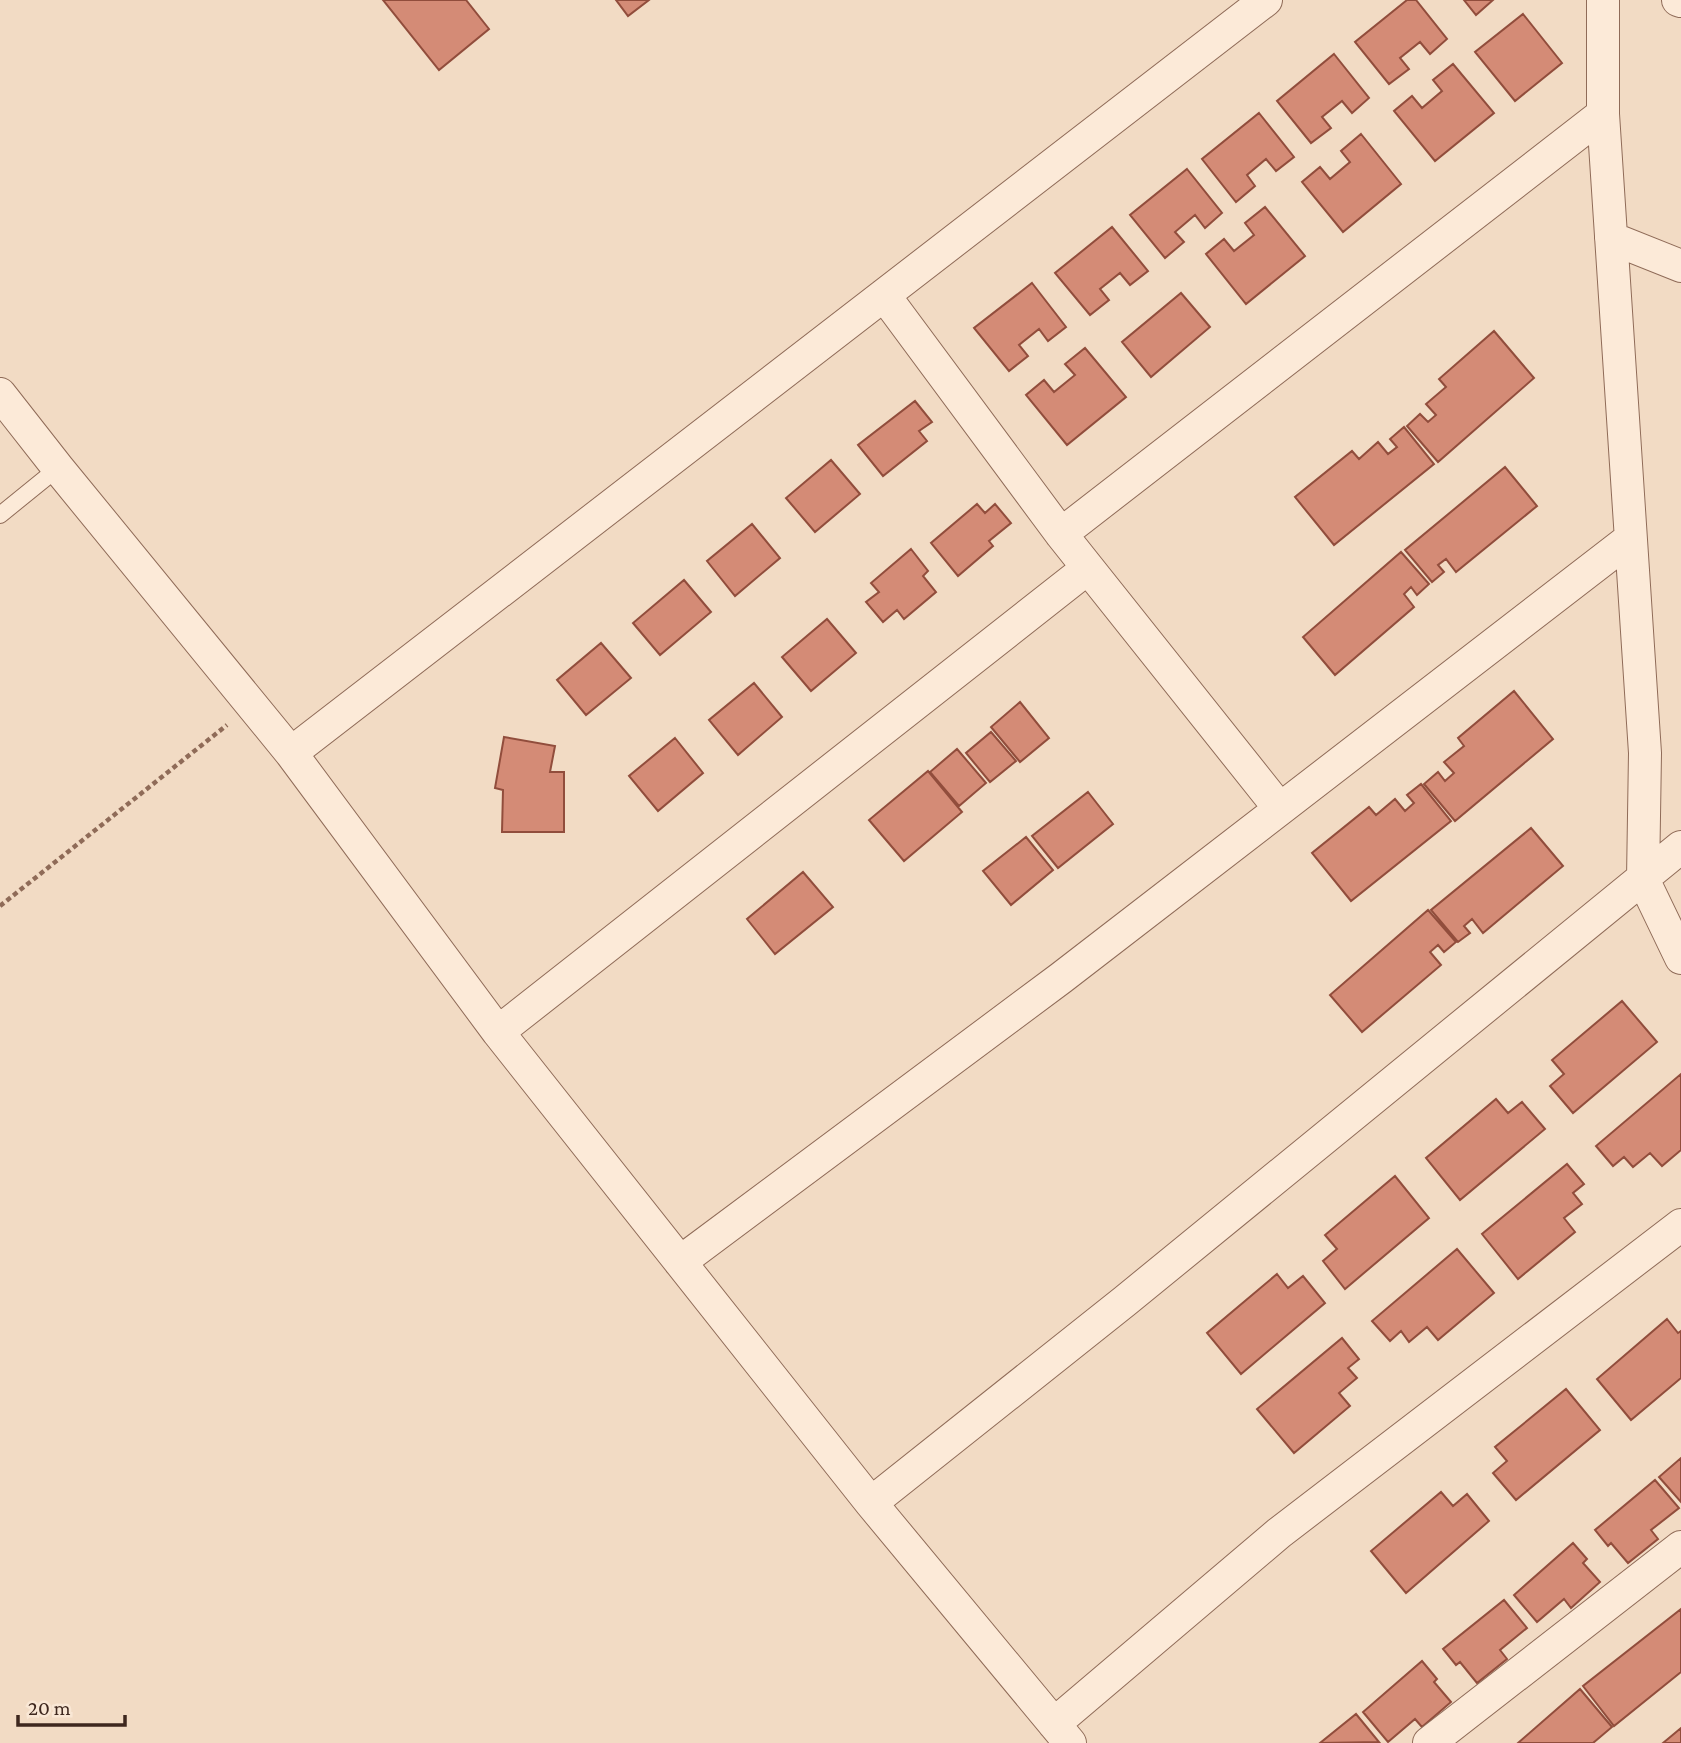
<svg xmlns="http://www.w3.org/2000/svg" width="1681" height="1743" viewBox="0 0 1681 1743" font-family="'Crimson Pro',serif">
<style>
.building{fill:#d48b76;stroke:#914d3c;stroke-width:2}
.lines{fill:none;stroke-linecap:round;stroke-linejoin:round}
.lane-casing{stroke:#8f6b58;stroke-width:18}
.street-casing{stroke:#8f6b58;stroke-width:34}
.path{stroke:#8f6b58;stroke-width:4.5;stroke-dasharray:5 3.5;stroke-linecap:butt}
.lane{stroke:#fcead8;stroke-width:16}
.street{stroke:#fcead8;stroke-width:32}
</style>
<rect width="100%" height="100%" fill="#f2dbc4"/>
<path class="building" d="M383,0H466L489,29L439,70Z
M616,0H649L628,16Z
M1407,0H1416L1447,39L1430,54L1420,42L1400,58L1409,69L1389,84L1355,42Z
M1464,0H1493L1476,15Z
M1523,14L1562,63L1515,101L1475,52Z
M1334,54L1369,98L1352,113L1342,101L1322,117L1331,128L1311,143L1277,101Z
M1453,64L1494,113L1435,161L1394,111L1412,96L1422,108L1442,91L1433,80Z
M1259,113L1294,157L1276,171L1266,159L1247,175L1255,186L1236,202L1202,159Z
M1361,134L1401,184L1343,232L1302,182L1320,167L1330,179L1350,162L1341,151Z
M1187,169L1222,213L1205,228L1195,215L1175,232L1184,242L1165,258L1130,215Z
M1265,207L1305,256L1246,304L1206,254L1224,239L1234,251L1254,235L1245,223Z
M1112,227L1148,271L1130,285L1120,273L1100,289L1109,300L1090,315L1055,273Z
M1032,283L1066,327L1048,341L1039,329L1019,345L1028,356L1009,371L974,328Z
M1181,293L1210,327L1151,377L1122,342Z
M1494,331L1534,378L1438,462L1407,426L1420,414L1428,422L1436,415L1426,404L1446,387L1439,379Z
M1085,348L1126,397L1067,445L1026,395L1044,380L1054,392L1075,375L1065,364Z
M915,401L932,422L919,431L927,441L883,476L858,445Z
M1404,427L1434,464L1334,545L1295,497L1352,451L1359,459L1378,442L1388,454L1397,447L1390,439Z
M831,460L860,494L815,532L786,498Z
M1505,467L1537,506L1456,572L1446,559L1438,565L1444,572L1432,582L1405,550Z
M977,504L985,513L995,504L1011,523L989,541L993,546L958,576L931,543Z
M752,524L780,558L735,596L707,561Z
M911,549L928,571L923,576L936,592L904,619L897,610L883,622L866,602L879,592L871,583Z
M1401,552L1429,584L1417,595L1411,587L1404,594L1414,607L1335,675L1303,637Z
M684,580L711,612L660,655L633,623Z
M827,619L856,653L811,691L782,657Z
M601,643L631,678L586,715L557,680Z
M754,683L782,717L738,755L709,720Z
M1514,691L1553,739L1455,821L1424,784L1438,772L1445,781L1454,773L1444,762L1464,746L1458,738Z
M1020,702L1049,738L1020,762L991,727Z
M991,732L1016,761L990,782L966,753Z
M504,737L555,746L550,772H564V832H502L503,790L495,788Z
M675,738L703,773L658,811L629,776Z
M957,749L986,783L959,806L930,772Z
M928,771L962,812L904,861L869,820Z
M1421,784L1451,821L1351,901L1312,853L1369,807L1376,815L1395,799L1405,811L1414,803L1407,795Z
M1088,792L1113,824L1058,868L1032,836Z
M1531,828L1563,866L1483,933L1472,919L1464,926L1470,933L1458,942L1431,910Z
M1026,837L1053,870L1011,905L983,871Z
M803,872L833,907L775,954L747,919Z
M1428,910L1456,942L1444,952L1438,945L1430,952L1441,965L1362,1032L1330,995Z
M1622,1001L1657,1042L1573,1113L1550,1086L1564,1074L1552,1060Z
M1681,1074V1150L1662,1166L1650,1153L1633,1167L1624,1157L1613,1166L1596,1146Z
M1496,1099L1508,1113L1522,1102L1545,1129L1460,1200L1426,1158Z
M1567,1164L1584,1184L1573,1193L1582,1204L1564,1218L1575,1232L1518,1279L1482,1234Z
M1395,1176L1429,1218L1345,1289L1323,1261L1337,1249L1325,1235Z
M1457,1249L1494,1293L1438,1340L1427,1327L1409,1342L1401,1331L1390,1341L1372,1321Z
M1277,1274L1288,1288L1303,1276L1325,1303L1241,1374L1207,1333Z
M1667,1319L1678,1333L1681,1331V1378L1631,1420L1597,1379Z
M1342,1338L1359,1359L1348,1368L1357,1378L1339,1393L1350,1406L1294,1453L1257,1409Z
M1566,1389L1600,1430L1516,1500L1493,1473L1507,1461L1495,1447Z
M1681,1458V1502L1659,1477Z
M1655,1480L1679,1508L1651,1530L1658,1539L1628,1563L1611,1543L1608,1546L1595,1530Z
M1441,1492L1453,1506L1467,1494L1489,1521L1406,1593L1371,1551Z
M1573,1543L1587,1559L1583,1563L1600,1582L1571,1608L1564,1599L1537,1622L1514,1595Z
M1504,1600L1527,1628L1500,1650L1507,1659L1477,1683L1460,1662L1456,1665L1443,1649Z
M1681,1609V1672L1614,1726L1583,1686Z
M1422,1661L1437,1679L1434,1682L1451,1702L1422,1727L1415,1719L1388,1742L1363,1712Z
M1580,1689L1612,1727L1593,1743H1518Z
M1356,1714L1379,1742L1320,1743Z
M1681,1728V1743H1663Z"/>
<g class="lines">
<g class="lane-casing">
<path id="lane" d="M0,515L58,468"/>
</g>
<g class="street-casing">
<path id="street" d="M1603,0V114L1645,753L1643,879L1681,958
M1678,0L1681,1
M1611,238L1681,266
M884,295L1061,534L1280,809
M0,394L58,468L291,753L498,1032L871,1503L1070,1743
M1061,534L1603,114
M291,753L1266,0
M498,1032L1088,568
M680,1262L1061,978L1630,539
M871,1503L1125,1301L1681,847
M1054,1724L1279,1533L1681,1225
M1429,1743L1681,1547"/>
</g>
<path class="path" d="M0,906L227,725"/>
<use href="#lane" class="lane"/>
<use href="#street" class="street"/>
</g>
<path d="M18 1715v10h107v-10" fill="none" stroke="#3e271e" stroke-width="3.5"/>
<text x="28" y="1715" font-size="21" fill="#3e271e" stroke="#f9e7d5" stroke-width="5" paint-order="stroke">20 m</text>
</svg>
